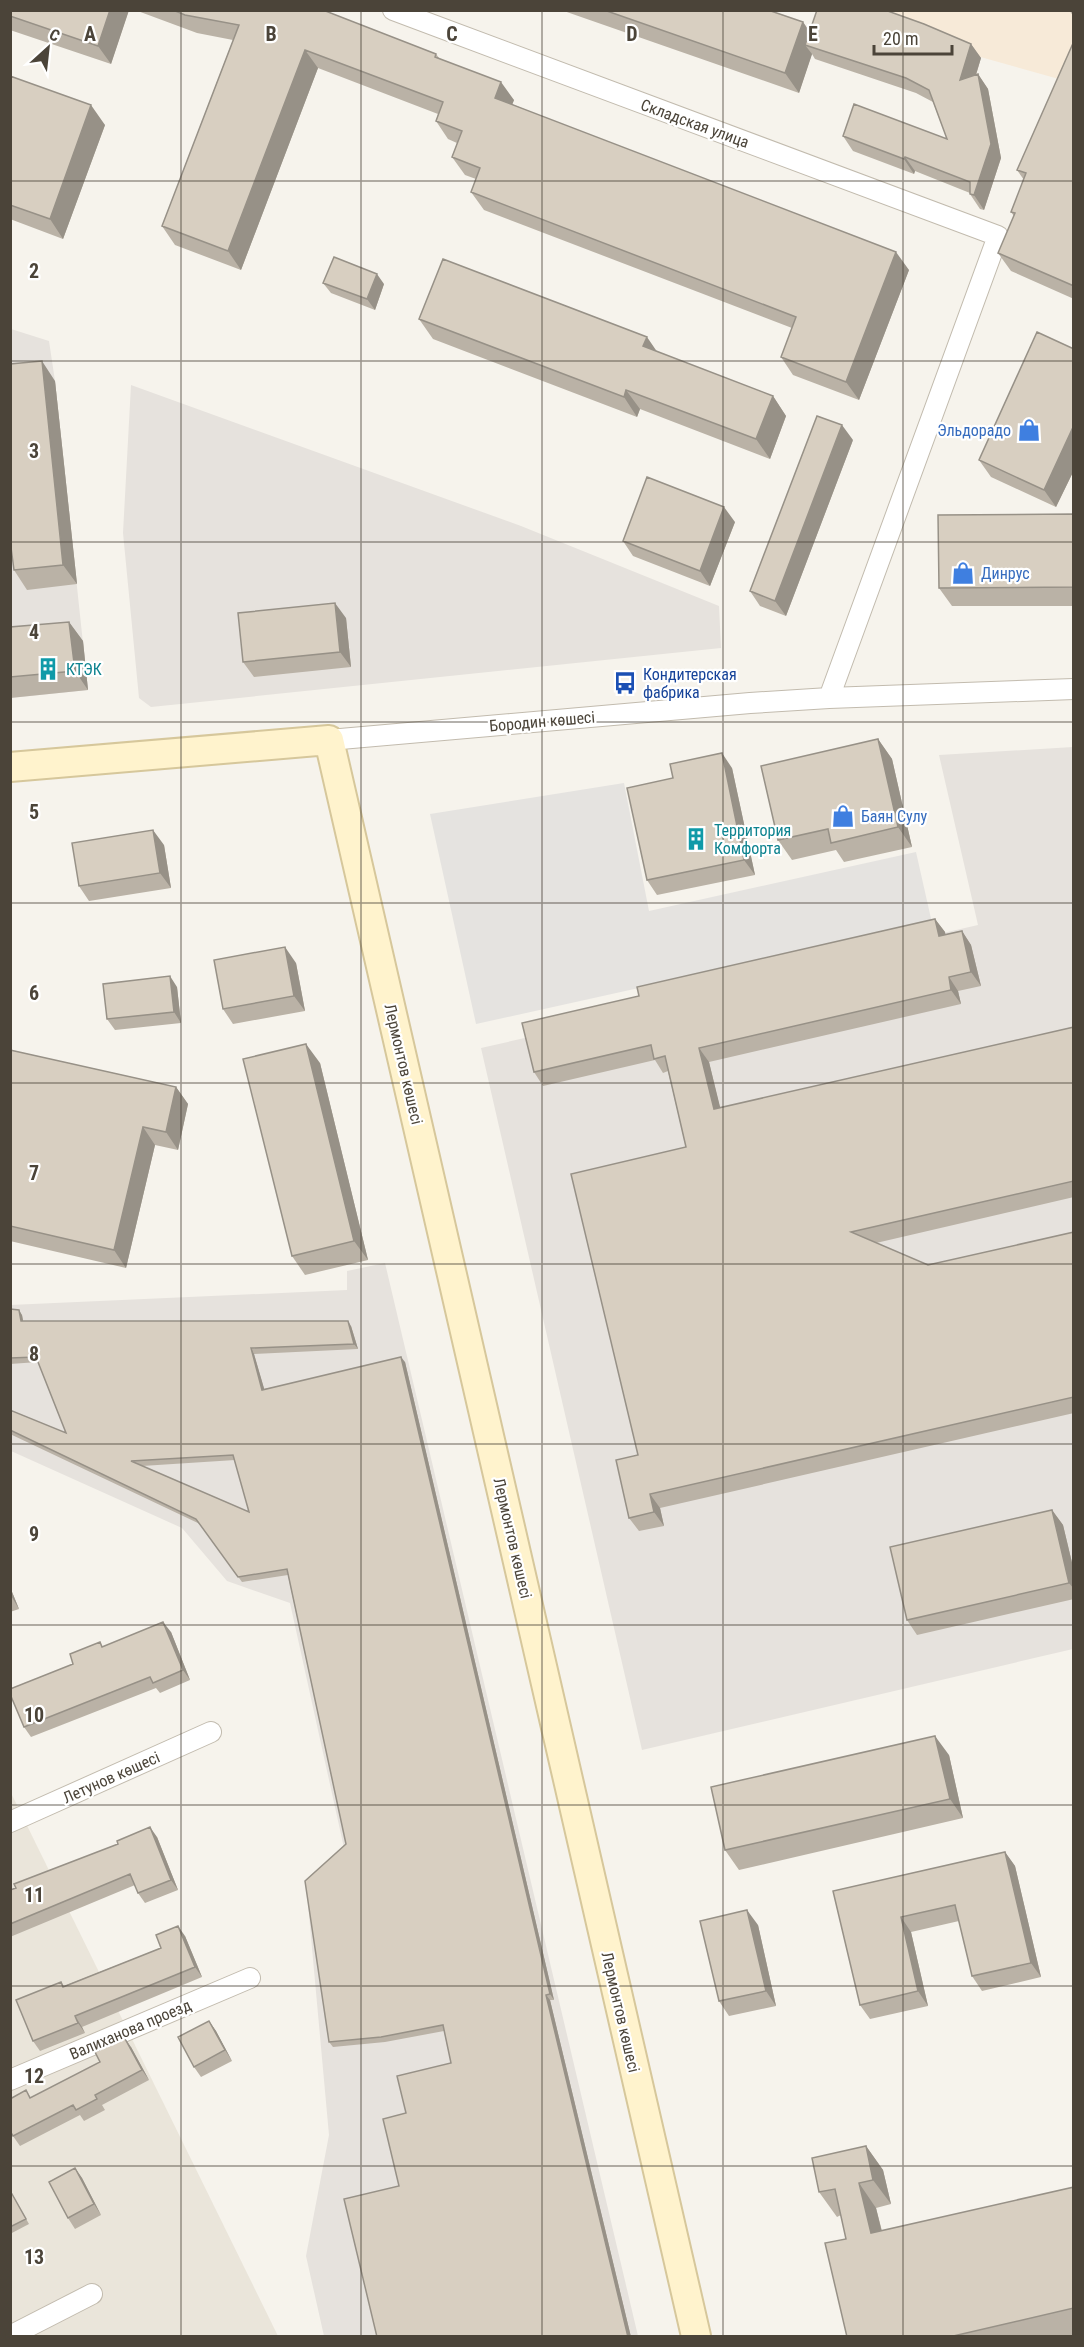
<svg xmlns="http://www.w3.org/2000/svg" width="1084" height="2347" viewBox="0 0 1084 2347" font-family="'Roboto Condensed',sans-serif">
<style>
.residential{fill:#eae5da}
.commercial{fill:#f7ead8}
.industrial{fill:#e6e2dd}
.parking{fill:#e5e3e0}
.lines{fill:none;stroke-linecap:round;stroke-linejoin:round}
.street-casing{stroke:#c2bbae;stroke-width:22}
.secondary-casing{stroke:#d6c79b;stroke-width:32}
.street{stroke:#fff;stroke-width:20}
.secondary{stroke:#fff3cd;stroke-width:28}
.wall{fill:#bab2a6;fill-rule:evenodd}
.shaded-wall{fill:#979187}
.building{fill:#d8cfc1;stroke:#979187;stroke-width:1.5;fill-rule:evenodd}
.grid{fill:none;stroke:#4b4439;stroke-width:1.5;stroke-opacity:0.55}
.labels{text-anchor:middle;stroke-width:4.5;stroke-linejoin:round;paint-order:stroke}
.street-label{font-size:16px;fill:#4b4439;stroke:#fff}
.shop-label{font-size:16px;fill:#366cbe;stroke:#fff;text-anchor:start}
.culture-label{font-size:16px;fill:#0d838f;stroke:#fff;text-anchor:start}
.transit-label{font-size:16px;fill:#164399;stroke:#fff;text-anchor:start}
.grid-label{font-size:20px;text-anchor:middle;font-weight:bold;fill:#4b4439;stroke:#fff;stroke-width:4.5;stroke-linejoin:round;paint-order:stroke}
</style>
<rect width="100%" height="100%" fill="#f6f3ec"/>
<path class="residential" d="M11,1793L278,2336H11Z"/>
<path class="commercial" d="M816,11H1073V83Z"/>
<path class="industrial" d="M11,329L49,341L55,381L88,690L11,698Z
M131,385L521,526L719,606L721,648L151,707L139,698L123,533Z
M1073,747V1649L642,1750L481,1048L648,1010L647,1001L978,925L939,755Z
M385,1263L638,2336H324L306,2256L329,2135L306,1882L344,1848L290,1603L227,1581L182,1528L11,1451L10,1305L347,1290V1271Z"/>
<path class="parking" d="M624,783L649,911L916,852L932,923L476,1024L430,814Z"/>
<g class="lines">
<g class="street-casing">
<path id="street" d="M393,10L998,236L829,698
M329,740L750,703L829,698L1074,689
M10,1822L211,1732
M10,2080L250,1978
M10,2336L92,2294"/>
</g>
<g class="secondary-casing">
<path id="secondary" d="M10,767L329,740L696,2336"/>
</g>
<use href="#street" class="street"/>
<use href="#secondary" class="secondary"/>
</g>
<path class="wall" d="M10,10H129L111,64L10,30Z
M135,10H323L436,54L439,58L514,100L512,104L909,270L859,400L793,375L781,357L792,328L484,210L471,192L476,179L465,175L452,157L457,143L448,139L436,121L438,114L318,68L241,270L175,245L162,226L233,40L197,33Z
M561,10H768L803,22L810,32L971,44L981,58L976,75L978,74L988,89L1001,158L984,210L980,209L970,194V193L915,171L914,174L853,151L843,136L947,139L933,102L916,93L815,59L812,54L799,93Z
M1069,10H1074V17Z
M1074,41V299L1011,271L998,253L1014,216L1011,212L1024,180L1017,170Z
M10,76L105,125L63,239L10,219Z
M323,283L384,284L375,310L331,293Z
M419,319L657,352L773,396L786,416L770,459L640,409L637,417L433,339Z
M1074,349V470L1056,507L991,477L979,460Z
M55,381L77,584L27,590L14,570Z
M853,440L786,616L760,606L750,591Z
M1074,514V606H952L939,588Z
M735,522L710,586L633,556L623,541Z
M346,618L351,667L254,677L243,662Z
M69,622L83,641L88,690L10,698V627Z
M878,739L892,759L912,847L844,862L836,850L792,860L778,840Z
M732,768L755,875L657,895L647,880L673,778Z
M164,845L171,888L89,901L79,886Z
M935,919L945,932V935L962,931L971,945L981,986L958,991L961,1004L709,1062L720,1108L1074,1027V1197L876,1243L928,1265L1074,1232V1413L660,1508L664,1526L639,1531L629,1518L686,1147L668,1071L663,1073L655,1060L543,1086L534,1072L639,996Z
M296,963L305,1011L233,1024L223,1009Z
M177,987L181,1023L115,1030L107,1019Z
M10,1050L176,1087L188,1104L178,1150L155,1145L126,1268L10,1241Z
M320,1063L368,1260L305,1275L292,1256Z
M10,1309L22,1315L23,1321L351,1326L358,1349L254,1354L264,1389L405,1362L554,2000H550L631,2337H377L399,2186L406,2113L451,2063L444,2031L385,2042L333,2047L329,2042L346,1844L288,1575L242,1582L200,1524L10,1434V1410L66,1433L38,1362L10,1364ZM235,1460L249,1512L142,1466Z
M1052,1510L1063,1525L1074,1571V1599L917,1635L907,1620Z
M10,1587L19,1609L10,1612Z
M171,1632L190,1680L160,1693L156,1688L31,1737L24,1727L73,1664L104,1646Z
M949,1755L963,1818L739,1870L725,1850Z
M157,1837L178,1890L145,1903L138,1893L135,1885L10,1937V1890Z
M1005,1852L1015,1866L1041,1977L982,1991L972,1976L959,1921L911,1932L928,2006L870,2019L860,2005L833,1891Z
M758,1925L776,2006L729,2016L719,2001Z
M185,1936L202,1977L82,2027L85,2033L40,2051L33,2041L61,1982L64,1986L161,1948Z
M209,2021L216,2031L232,2061L201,2077L194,2067Z
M131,2047L149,2080L102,2105L105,2110L84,2121L80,2115L20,2146L13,2136L26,2090L31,2098Z
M866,2146L883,2170L891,2204L876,2208L882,2231L1074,2187V2337H847L846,2239L841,2215L837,2217L819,2192Z
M75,2168L82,2178L101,2215L75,2229L68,2218Z
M12,2194L29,2224L10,2234V2195Z"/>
<path class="shaded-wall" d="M110,10H129L111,64L98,46Z
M803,22L816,42L805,45L812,54L799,93L785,73Z
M971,44L981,58L970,94L960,80Z
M305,50L318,68L241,270L228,251Z
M978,74L988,89L1001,158L984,210L974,195Z
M501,82L514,100L508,116L495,98Z
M91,105L105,125L63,239L50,219Z
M905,157L915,171L914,174L904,159Z
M896,252L909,270L859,400L846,382Z
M377,274L384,284L375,310L367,299Z
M647,337L660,356L643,346Z
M42,361L55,381L77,584L63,565Z
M626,390L640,409L637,417L624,397Z
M773,396L786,416L770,459L756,439Z
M842,425L853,440L786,616L775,601Z
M1074,425V470L1056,507L1044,490Z
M724,507L735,522L710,586L700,571Z
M335,603L346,618L351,667L340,652Z
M69,622L83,641L88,690L75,671Z
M878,739L892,759L912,847L898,827Z
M722,753L732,768L755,875L744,860Z
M153,830L164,845L171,888L160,873Z
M935,919L945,932L949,950L939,936Z
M962,931L971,945L981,986L971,972Z
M285,947L296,963L305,1011L294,996Z
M170,976L177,987L181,1023L174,1012Z
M949,977L958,991L961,1004L951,990Z
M306,1044L320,1063L368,1260L354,1241Z
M699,1048L709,1062L724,1123L714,1109Z
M176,1087L188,1104L178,1150L166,1132Z
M143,1127L155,1145L126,1268L114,1250Z
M19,1310L22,1315L24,1326L21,1321Z
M348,1321L351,1326L358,1349L354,1344Z
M251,1348L254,1354L266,1395L262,1390Z
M401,1357L405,1362L554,2000L550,1994Z
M650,1494L660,1508L664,1526L654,1512Z
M1052,1510L1063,1525L1074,1571V1589L1069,1583Z
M10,1587L19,1609L10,1594Z
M163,1622L171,1632L190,1680L183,1670Z
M935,1736L949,1755L963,1818L950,1799Z
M150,1827L157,1837L178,1890L171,1880Z
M1005,1852L1015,1866L1041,1977L1031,1963Z
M747,1910L758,1925L776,2006L766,1991Z
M901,1917L911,1932L928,2006L918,1991Z
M178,1926L185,1936L202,1977L195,1967Z
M546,1995L550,2000L631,2337H628Z
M75,2016L82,2027L85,2033L78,2023Z
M209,2021L216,2031L232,2061L225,2050Z
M124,2037L131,2047L149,2080L142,2070Z
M866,2146L883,2170L891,2204L873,2180Z
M75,2168L82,2178L101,2215L94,2204Z
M859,2183L876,2208L888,2257L871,2233Z"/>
<path class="building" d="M10,10H110L98,46L10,16Z
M173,10H323L436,54L435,57L501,82L495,98L896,252L846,382L781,357L796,317L471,192L480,168L452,157L462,131L436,121L443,102L305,50L228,251L162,226L239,25L185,15Z
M604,10H768L803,22L785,73Z
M817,10H885L924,24L971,44L960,80L978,74L991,144L974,195L970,194V182L905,157L904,159L843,136L854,104L947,139L929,90L906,78L805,45Z
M1074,41V286L998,253L1015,213L1011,212L1026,173L1017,170Z
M10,76L91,105L50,219L10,205Z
M334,257L377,274L367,299L323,283Z
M443,259L647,337L643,346L773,396L756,439L626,390L624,397L419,319Z
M1037,332L1074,349V425L1044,490L979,460Z
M42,361L63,565L14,570L10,540V364Z
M817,416L842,425L775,601L750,591Z
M647,477L724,507L700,571L623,541Z
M1074,514V587L939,588L938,515Z
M335,603L340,652L243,662L238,613Z
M69,622L75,671L10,677V627Z
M878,739L898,827L831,843L828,829L778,840L761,766Z
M722,753L744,860L647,880L627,788L673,778L670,764Z
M153,830L160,873L79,886L72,843Z
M935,919L939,936L962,931L971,972L949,977L951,990L699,1048L714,1109L1074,1027V1181L851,1232L928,1265L1074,1232V1397L650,1494L654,1512L629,1518L616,1460L638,1455L571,1174L686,1147L665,1056L654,1059L651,1045L534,1072L522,1023L639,996L637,987Z
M285,947L294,996L223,1009L214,960Z
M170,976L174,1012L107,1019L103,984Z
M306,1044L354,1241L292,1256L243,1059Z
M10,1050L176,1087L166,1132L143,1127L114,1250L10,1226Z
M10,1309L19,1310L21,1321H348L354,1344L251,1348L262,1390L401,1357L550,1994L546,1995L628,2337H377L344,2199L399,2186L383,2119L406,2113L397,2076L451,2063L443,2025L381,2037L329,2042L305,1881L346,1844L287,1569L238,1577L196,1519L10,1430V1410L66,1433L36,1357L10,1358ZM233,1455L249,1512L131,1461Z
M1052,1510L1069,1583L907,1620L890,1547Z
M163,1622L183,1670L153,1683L150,1677L24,1727L10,1694V1689L73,1664L70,1654L100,1642L102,1647Z
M935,1736L950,1799L725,1850L711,1787Z
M150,1827L171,1880L138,1893L130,1874L10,1924V1890L16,1888L14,1884L118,1844L117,1841Z
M1005,1852L1031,1963L972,1976L955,1905L901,1917L918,1991L860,2005L833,1891Z
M747,1910L766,1991L719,2001L700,1921Z
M178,1926L195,1967L75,2016L78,2023L33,2041L16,2000L61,1982L63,1987L161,1948L156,1935Z
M209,2021L225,2050L194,2067L178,2037Z
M124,2037L142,2070L95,2095L97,2099L76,2110L73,2105L13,2136L10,2131V2099L26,2090L30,2098L100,2062L95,2052Z
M866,2146L873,2180L859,2183L871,2233L1074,2187V2308L949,2337H847L825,2243L846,2239L835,2189L819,2192L812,2158Z
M75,2168L94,2204L68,2218L49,2182Z
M12,2194L26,2219L10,2227V2195Z"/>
<path class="grid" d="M181,10V2336M361,10V2336M542,10V2336M723,10V2336M903,10V2336M10,181H1074M10,361H1074M10,542H1074M10,722H1074M10,903H1074M10,1083H1074M10,1264H1074M10,1444H1074M10,1625H1074M10,1805H1074M10,1986H1074M10,2166H1074"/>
<defs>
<g id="shop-bare" transform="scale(1.8)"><path d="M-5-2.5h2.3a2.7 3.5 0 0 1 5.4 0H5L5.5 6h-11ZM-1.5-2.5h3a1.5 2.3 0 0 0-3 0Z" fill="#3f7fe0" stroke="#fff" stroke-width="2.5" paint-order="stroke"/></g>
<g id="building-bare" transform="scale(1.8)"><path d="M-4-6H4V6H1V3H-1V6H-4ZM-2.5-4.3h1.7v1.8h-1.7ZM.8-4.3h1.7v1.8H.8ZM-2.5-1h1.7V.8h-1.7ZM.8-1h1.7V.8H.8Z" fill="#0f9aa8" stroke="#fff" stroke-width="2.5" paint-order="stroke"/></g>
<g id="bus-bare" transform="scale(1.8)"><path d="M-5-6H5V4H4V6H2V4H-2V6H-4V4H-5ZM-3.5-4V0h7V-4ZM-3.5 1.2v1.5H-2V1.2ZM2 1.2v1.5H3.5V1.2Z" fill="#1a4fb4" stroke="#fff" stroke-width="2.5" paint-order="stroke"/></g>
</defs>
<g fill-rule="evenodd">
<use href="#shop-bare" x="1029" y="430"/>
<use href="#shop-bare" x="963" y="573"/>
<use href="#building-bare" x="48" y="669"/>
<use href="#bus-bare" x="625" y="683"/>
<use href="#shop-bare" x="843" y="816"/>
<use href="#building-bare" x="696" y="839"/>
</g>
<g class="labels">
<g class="street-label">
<text transform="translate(695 123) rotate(20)" y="6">Складская улица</text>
<text transform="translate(542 721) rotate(-5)" y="6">Бородин көшесі</text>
<text transform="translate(404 1064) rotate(77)" y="6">Лермонтов көшесі</text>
<text transform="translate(513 1538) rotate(77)" y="6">Лермонтов көшесі</text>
<text transform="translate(111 1777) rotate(-24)" y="6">Летунов көшесі</text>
<text transform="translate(621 2012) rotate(77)" y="6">Лермонтов көшесі</text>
<text transform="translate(130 2029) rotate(-23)" y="6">Валиханова проезд</text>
</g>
<g class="shop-label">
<text x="1011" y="436" text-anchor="end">Эльдорадо</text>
<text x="981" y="579">Динрус</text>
<text x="861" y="822">Баян Сулу</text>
</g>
<g class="culture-label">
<text x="66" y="675">КТЭК</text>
<text x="714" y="836">Территория<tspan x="714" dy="18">Комфорта</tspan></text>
</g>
<g class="transit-label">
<text x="643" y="680">Кондитерская<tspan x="643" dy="18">фабрика</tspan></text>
</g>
</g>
<g class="grid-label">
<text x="90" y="41">A</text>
<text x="271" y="41">B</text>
<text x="452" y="41">C</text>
<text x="632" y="41">D</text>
<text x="813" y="41">E</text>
<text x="34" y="278">2</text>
<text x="34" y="458">3</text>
<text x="34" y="639">4</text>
<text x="34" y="819">5</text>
<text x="34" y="1000">6</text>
<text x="34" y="1180">7</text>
<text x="34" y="1361">8</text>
<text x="34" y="1541">9</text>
<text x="34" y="1722">10</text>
<text x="34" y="1902">11</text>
<text x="34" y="2083">12</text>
<text x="34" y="2264">13</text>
</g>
<rect width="1084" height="2347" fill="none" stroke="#4b4439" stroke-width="24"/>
<g transform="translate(48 48) rotate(27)" stroke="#ffffff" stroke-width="4.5" paint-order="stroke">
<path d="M0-4.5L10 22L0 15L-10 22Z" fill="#4b4439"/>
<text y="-9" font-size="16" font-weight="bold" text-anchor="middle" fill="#4b4439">С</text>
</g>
<path d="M874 45v9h78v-9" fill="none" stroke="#4b4439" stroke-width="3"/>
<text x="883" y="45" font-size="18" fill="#4b4439" stroke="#ffffff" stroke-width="4.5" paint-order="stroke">20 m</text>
</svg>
